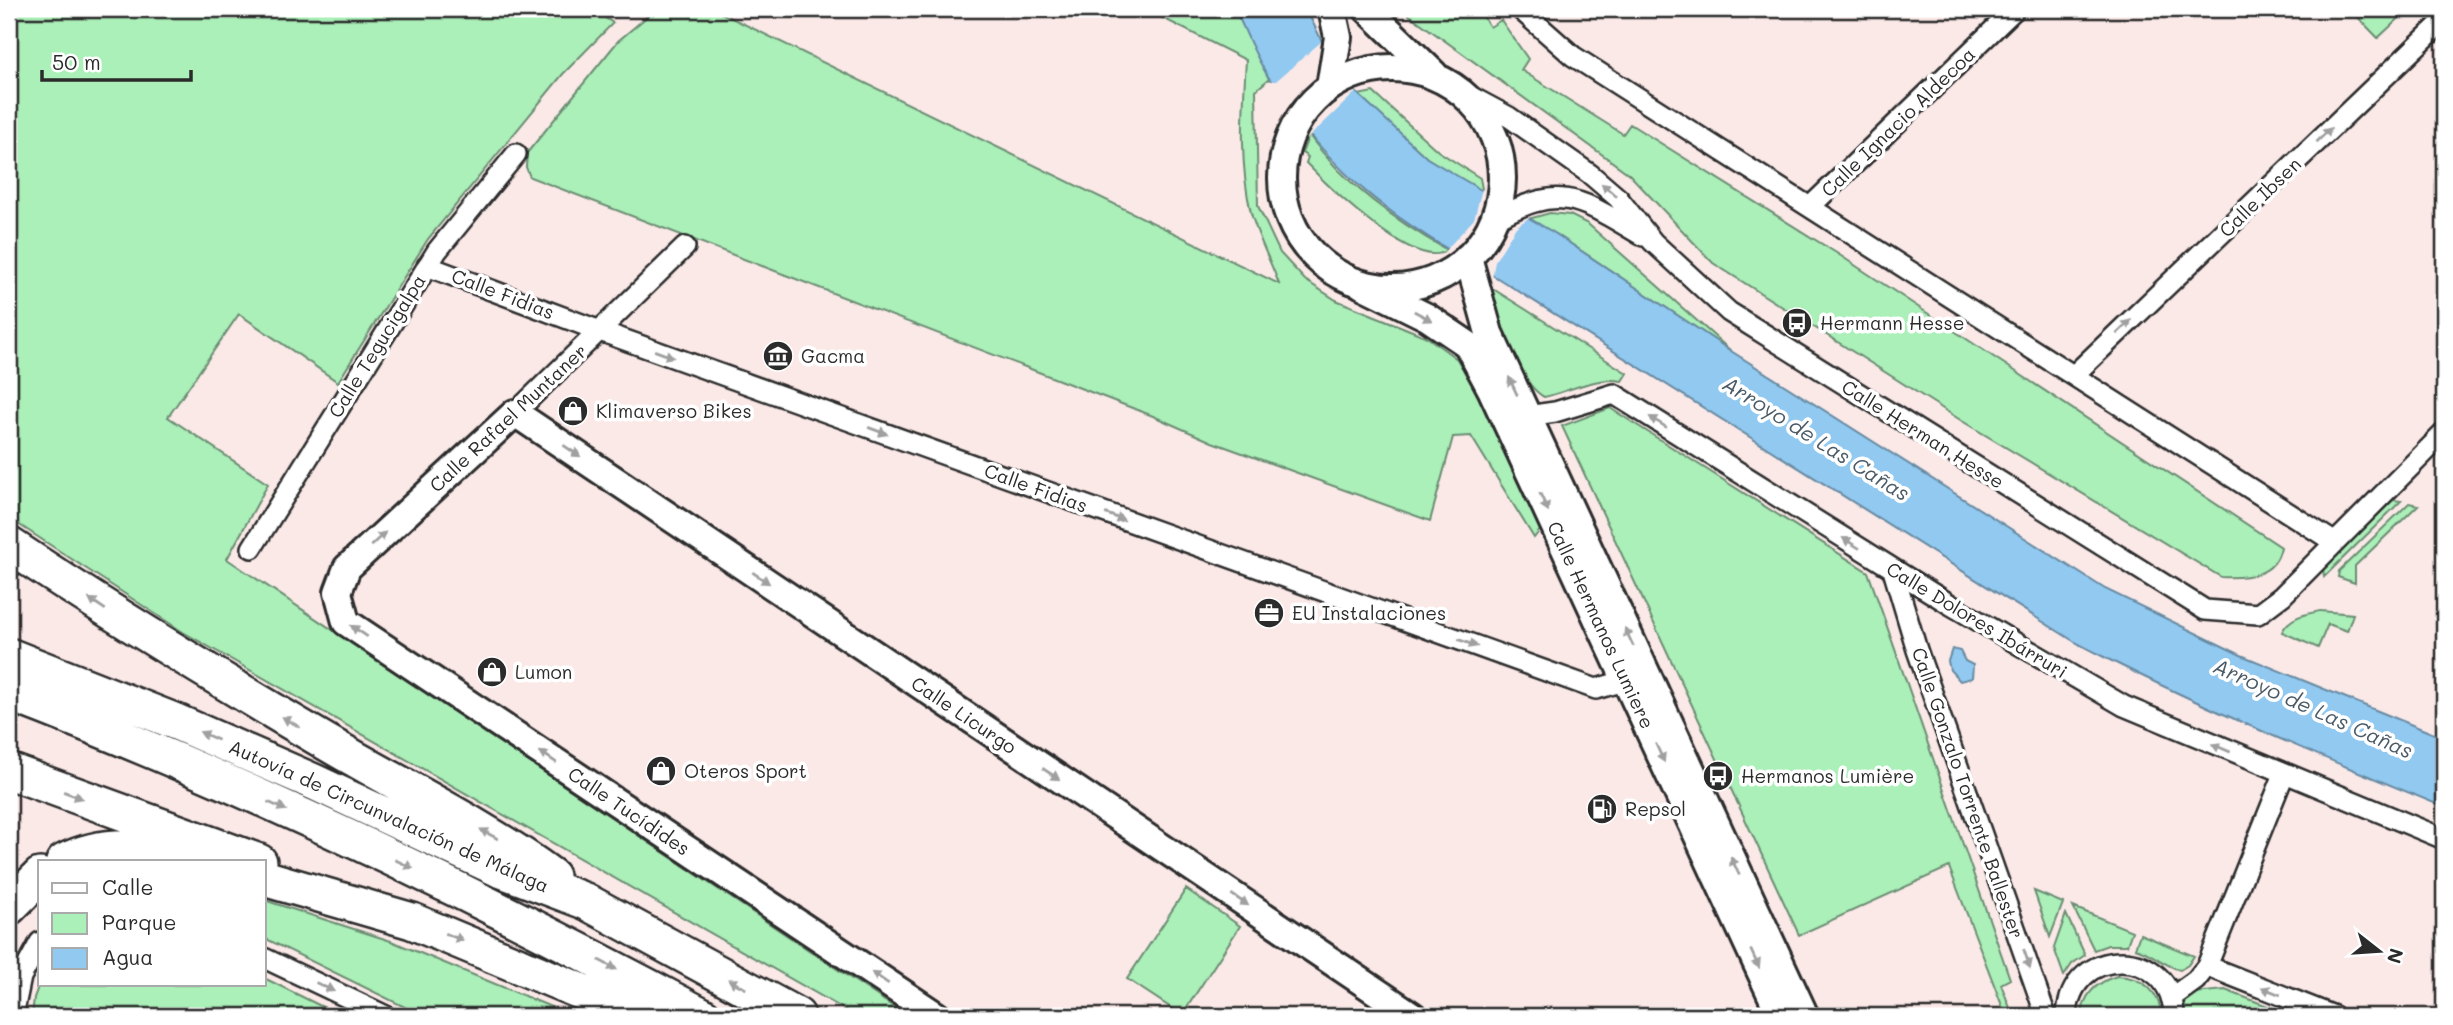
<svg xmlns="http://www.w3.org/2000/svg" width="2453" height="1025" viewBox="0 0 2453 1025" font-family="Mali,sans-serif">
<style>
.green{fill:#abefb9;stroke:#6b8d72;stroke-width:2}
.water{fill:#91c9f0;stroke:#688aa1;stroke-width:2}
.pier{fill:#fbe9e8}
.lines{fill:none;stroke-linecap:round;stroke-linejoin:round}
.street-casing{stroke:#2b2b2b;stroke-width:24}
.secondary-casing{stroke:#2b2b2b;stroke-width:32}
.highway-casing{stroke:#2b2b2b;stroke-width:40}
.street{stroke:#fff;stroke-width:19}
.secondary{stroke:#fff;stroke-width:26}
.highway{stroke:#fff;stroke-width:35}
.oneway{fill:#a0a0a0}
.labels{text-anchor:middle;stroke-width:7;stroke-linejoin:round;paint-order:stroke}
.street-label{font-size:19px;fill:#2b2b2b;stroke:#fff}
.poi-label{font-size:19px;fill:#2b2b2b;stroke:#fff;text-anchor:start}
.water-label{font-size:21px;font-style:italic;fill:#4a5a66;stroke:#fff}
</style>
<rect width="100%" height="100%" fill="#fbe9e8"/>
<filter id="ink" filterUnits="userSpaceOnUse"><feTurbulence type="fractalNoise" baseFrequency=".0143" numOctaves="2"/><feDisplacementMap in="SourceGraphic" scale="14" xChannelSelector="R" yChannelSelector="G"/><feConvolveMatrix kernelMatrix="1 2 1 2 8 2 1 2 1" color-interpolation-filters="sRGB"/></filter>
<g filter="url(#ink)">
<path class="green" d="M9,9H591L613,23L563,74L428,239L338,382L239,314L168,417L268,484L227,559L907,1016H856L183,632L9,518Z
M656,9H713L1279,284C1270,260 1258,238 1251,213C1239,162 1243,111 1246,60L1145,9H1235L1269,79L1256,90L1258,206L1280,253L1305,280L1336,300L1427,337L1457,359L1475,390L1540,530L1534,538L1471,436L1453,437L1430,521L1212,442L1153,416L530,177L526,167L527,153L618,41Z
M1401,9H1478L1490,27L1501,20L1528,59L1521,70L1623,134L1630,124L1838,254L2281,547C2275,577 2247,578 2221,577L1962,421L1713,263L1629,174Z
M2350,9H2409L2378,38Z
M1373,92L1438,151L1480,178L1483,194L1427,158L1358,95Z
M1309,135C1344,184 1395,220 1447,250C1417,274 1326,184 1306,163L1308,157L1302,153Z
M1550,213L1570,215L1588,224L1731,351L1556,234L1528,219Z
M1490,287L1627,373L1622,381C1595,376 1571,391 1544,397C1521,385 1491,313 1490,287Z
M1610,408L1868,572L2010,979L2001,984L2013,1016H2006L1949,867L1799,935L1562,426Z
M2393,500L2401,501L2324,577L2323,568Z
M2409,503L2418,505L2355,566V583L2338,577L2339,571Z
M2320,611L2353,614L2347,631L2328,624L2318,648L2282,632C2289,617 2305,614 2320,611Z
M1186,889L1240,926L1182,1015L1127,979Z
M2034,891L2063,903L2050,937Z
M264,900L391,941L573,1016H423L264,938Z
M2073,907L2132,931L2127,945H2108L2094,950Z
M2066,914L2085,955L2072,964L2064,976L2054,948Z
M2140,934L2194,956L2188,965L2180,970C2163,965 2153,953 2135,948Z
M2117,976C2143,977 2159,991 2162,1016H2082C2083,994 2097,982 2117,976Z
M264,978L341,1016H32L34,998L40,981V985H264Z
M2225,990L2294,1016H2186L2184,1000L2194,993Z"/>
<path class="water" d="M1235,9H1306L1322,41L1356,92L1427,158L1556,234L1731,351L2105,589L2241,655L2444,738V807C2319,756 2194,705 2075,642L1499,279C1397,221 1336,182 1271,81C1256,59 1246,32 1235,9Z
M1952,649L1960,651L1965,661L1973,665L1972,678L1960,681L1950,670L1948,661Z"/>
<path class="pier" d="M1322,41L1356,92L1307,139L1266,81H1276Z
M1482,189L1531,216L1516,227L1495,261L1492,279L1444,252L1474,219Z"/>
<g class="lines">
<g class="street-casing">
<path id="street" d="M1520,9L1573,56L2334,542
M1451,86L1509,117L1590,174L1618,198L1653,242L1729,312L2205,610L2258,614L2282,596L2444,433
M1811,206L2015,9
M1494,220C1562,182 1580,199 1643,236
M427,266L600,331L1596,689L1638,677
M2075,374L2444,20
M515,413L685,247
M1527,416L1555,412L1614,394L1951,605L2124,706L2444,839
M252,548L437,251L516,154
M1893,570L1917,650L2046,1016
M264,958L386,1016
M2207,966L2334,1016
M2171,998L2196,980L2207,966L2284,774
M13,1016L21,977L40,942
M2067,1016C2070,943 2173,945 2174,1016"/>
</g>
<g class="secondary-casing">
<path id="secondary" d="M1367,9L1434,74
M1282 178a110 110 0 1 1 220 0a110 110 0 1 1-220 0Z
M1330,87L1338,37L1332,9
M1468,257L1489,333L1805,1016
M1362,285L1427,317L1467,344L1492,391L1781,1016
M937,1016L346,622L338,592L347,568L515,413L1413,1016"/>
</g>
<g class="highway-casing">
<path id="highway" d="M9,545C112,614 217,678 324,741C400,786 480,824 551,876
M9,656L174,721L314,782L497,868L585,901L797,1016
M9,693C247,784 478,895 703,1016
M9,771L259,862
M64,862C105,840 153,847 197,859
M264,878L412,921L640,1016
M9,907L40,876"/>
</g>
<use href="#street" class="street"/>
<use href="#secondary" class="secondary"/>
<use href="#highway" class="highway"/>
</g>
<defs><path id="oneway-solid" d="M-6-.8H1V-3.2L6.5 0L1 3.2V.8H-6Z" transform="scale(1.75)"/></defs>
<g class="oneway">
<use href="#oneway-solid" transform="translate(2324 135) rotate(-44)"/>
<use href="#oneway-solid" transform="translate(1609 190) rotate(-140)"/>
<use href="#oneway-solid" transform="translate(1423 316) rotate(29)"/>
<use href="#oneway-solid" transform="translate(2124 327) rotate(-44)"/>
<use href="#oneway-solid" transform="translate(664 354) rotate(20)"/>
<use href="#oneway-solid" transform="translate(1513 386) rotate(-115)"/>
<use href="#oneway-solid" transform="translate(1658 422) rotate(-148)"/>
<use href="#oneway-solid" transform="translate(878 431) rotate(20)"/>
<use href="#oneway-solid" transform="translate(572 451) rotate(34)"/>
<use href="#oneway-solid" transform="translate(1544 502) rotate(65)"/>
<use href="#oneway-solid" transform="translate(1115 517) rotate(20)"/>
<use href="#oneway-solid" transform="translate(378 539) rotate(-43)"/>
<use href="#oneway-solid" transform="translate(1851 543) rotate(-148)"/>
<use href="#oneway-solid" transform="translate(761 578) rotate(34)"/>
<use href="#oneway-solid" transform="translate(97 604) rotate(-146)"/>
<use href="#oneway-solid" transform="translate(359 631) rotate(-146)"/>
<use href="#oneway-solid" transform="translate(1629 637) rotate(-115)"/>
<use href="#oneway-solid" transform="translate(1468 643) rotate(20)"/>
<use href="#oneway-solid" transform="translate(291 722) rotate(-149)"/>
<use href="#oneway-solid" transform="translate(209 736) rotate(-156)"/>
<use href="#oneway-solid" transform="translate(2221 748) rotate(-157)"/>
<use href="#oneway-solid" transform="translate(1660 753) rotate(65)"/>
<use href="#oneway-solid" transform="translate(548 757) rotate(-146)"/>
<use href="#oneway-solid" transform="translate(1051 774) rotate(34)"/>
<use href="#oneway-solid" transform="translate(73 795) rotate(20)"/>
<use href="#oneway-solid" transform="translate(277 806) rotate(24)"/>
<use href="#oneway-solid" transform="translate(489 834) rotate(-151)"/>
<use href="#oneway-solid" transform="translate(404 864) rotate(25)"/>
<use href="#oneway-solid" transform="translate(1735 866) rotate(-115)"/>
<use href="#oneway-solid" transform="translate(1240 900) rotate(34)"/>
<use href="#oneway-solid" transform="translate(454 937) rotate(21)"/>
<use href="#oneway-solid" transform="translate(1755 959) rotate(65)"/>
<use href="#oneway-solid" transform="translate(2027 959) rotate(71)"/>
<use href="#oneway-solid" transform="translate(608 965) rotate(28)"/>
<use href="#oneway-solid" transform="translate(880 978) rotate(-146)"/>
<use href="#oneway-solid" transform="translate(737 984) rotate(-151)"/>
<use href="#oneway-solid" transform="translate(325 987) rotate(26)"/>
<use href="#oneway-solid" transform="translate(2271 991) rotate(-158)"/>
</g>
</g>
<defs>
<g id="bus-disc" transform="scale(1.575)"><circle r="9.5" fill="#2b2b2b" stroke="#fff"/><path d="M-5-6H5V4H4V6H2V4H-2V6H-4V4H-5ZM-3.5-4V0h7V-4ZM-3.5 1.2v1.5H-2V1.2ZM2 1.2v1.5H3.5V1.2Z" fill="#fff"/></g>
<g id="museum-disc" transform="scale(1.575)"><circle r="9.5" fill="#2b2b2b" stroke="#fff"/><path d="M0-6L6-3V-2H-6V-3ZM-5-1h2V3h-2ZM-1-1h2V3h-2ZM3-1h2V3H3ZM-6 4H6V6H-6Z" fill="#fff"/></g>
<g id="shop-disc" transform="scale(1.575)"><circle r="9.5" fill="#2b2b2b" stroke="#fff"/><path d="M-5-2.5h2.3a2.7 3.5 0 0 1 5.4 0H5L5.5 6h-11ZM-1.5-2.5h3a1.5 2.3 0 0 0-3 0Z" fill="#fff"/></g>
<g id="office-disc" transform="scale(1.575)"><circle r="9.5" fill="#2b2b2b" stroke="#fff"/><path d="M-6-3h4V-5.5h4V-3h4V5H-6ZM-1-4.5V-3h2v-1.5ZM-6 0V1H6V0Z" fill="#fff"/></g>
<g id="fuel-disc" transform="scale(1.575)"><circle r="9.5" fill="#2b2b2b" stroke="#fff"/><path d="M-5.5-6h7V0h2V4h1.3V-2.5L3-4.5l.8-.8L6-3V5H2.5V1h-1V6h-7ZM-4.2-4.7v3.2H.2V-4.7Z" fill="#fff"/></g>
</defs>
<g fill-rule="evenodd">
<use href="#bus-disc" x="1797" y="323"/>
<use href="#museum-disc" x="778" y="356"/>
<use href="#shop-disc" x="573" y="411"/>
<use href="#office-disc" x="1269" y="613"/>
<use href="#shop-disc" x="492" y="672"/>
<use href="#shop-disc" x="661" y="771"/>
<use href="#bus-disc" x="1718" y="776"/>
<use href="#fuel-disc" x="1602" y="809"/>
</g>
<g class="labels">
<g class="street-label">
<text transform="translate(1898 122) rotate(-44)" y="7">Calle Ignacio Aldecoa</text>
<text transform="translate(2260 197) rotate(-44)" y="7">Calle Ibsen</text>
<text transform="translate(503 294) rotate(21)" y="7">Calle Fidias</text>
<text transform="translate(377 346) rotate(-58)" y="7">Calle Tegucigalpa</text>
<text transform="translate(508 418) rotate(-43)" y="7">Calle Rafael Muntaner</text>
<text transform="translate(1923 434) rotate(32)" y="7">Calle Herman Hesse</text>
<text transform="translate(1036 488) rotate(20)" y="7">Calle Fidias</text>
<text transform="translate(1977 620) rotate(31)" y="7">Calle Dolores Ibárruri</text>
<text transform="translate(1601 625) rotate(65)" y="7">Calle Hermanos Lumiere</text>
<text transform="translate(964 715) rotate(34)" y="7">Calle Licurgo</text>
<text transform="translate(1968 793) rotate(71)" y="7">Calle Gonzalo Torrente Ballester</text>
<text transform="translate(629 811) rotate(34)" y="7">Calle Tucídides</text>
<text transform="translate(389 816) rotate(24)" y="7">Autovía de Circunvalación de Málaga</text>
</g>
<g class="poi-label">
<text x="1820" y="330">Hermann Hesse</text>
<text x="801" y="363">Gacma</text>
<text x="596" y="418">Klimaverso Bikes</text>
<text x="1292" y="620">EU Instalaciones</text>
<text x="515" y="679">Lumon</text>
<text x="684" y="778">Oteros Sport</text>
<text x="1741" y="783">Hermanos Lumière</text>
<text x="1625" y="816">Repsol</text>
</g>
<g class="water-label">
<text transform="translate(1816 439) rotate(32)" y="7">Arroyo de Las Cañas</text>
<text transform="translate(2313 709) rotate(24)" y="7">Arroyo de Las Cañas</text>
</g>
</g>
<rect width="2453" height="1025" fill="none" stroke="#fff" stroke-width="35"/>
<rect x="18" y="18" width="2418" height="990" fill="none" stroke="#2b2b2b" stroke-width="2.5" filter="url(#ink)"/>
<rect x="38" y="860" width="228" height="126" fill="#ffffff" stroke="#aaaaaa" stroke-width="2"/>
<rect x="52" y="883" width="35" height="10" fill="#ffffff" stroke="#aaaaaa" stroke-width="2"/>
<text x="102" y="895" font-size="21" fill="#2b2b2b">Calle</text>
<rect x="52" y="913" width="35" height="21" fill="#abefb9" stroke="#aaaaaa" stroke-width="2"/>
<text x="102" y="930" font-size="21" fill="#2b2b2b">Parque</text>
<rect x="52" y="948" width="35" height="21" fill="#91c9f0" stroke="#aaaaaa" stroke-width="2"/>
<text x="102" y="965" font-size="21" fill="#2b2b2b">Agua</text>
<g transform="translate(2379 951) rotate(107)" stroke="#ffffff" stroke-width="5" paint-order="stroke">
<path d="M0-5L12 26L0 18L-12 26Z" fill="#2b2b2b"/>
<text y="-10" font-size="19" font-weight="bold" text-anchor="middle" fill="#2b2b2b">N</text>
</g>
<path d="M42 70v10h149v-10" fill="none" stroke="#2b2b2b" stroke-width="3.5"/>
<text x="52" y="70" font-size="21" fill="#2b2b2b" stroke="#ffffff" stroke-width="5" paint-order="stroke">50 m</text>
</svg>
